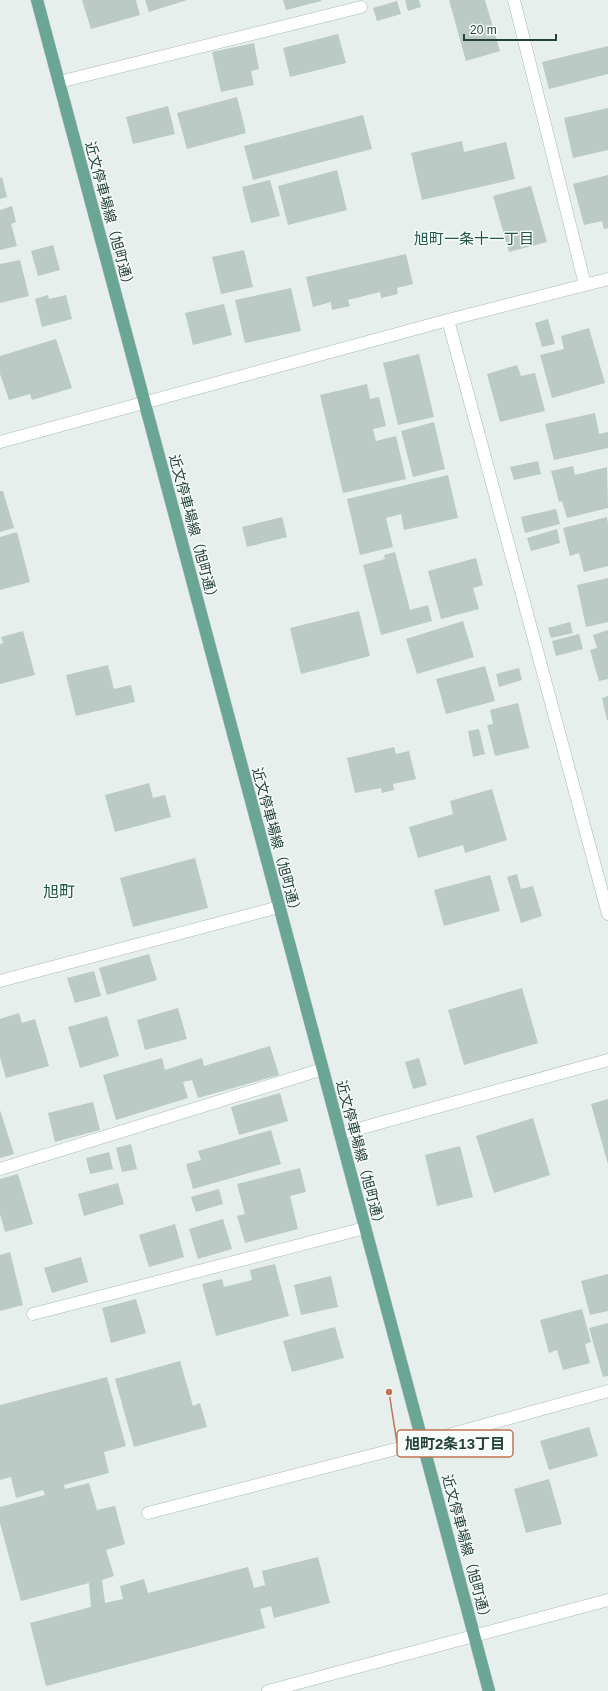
<svg xmlns="http://www.w3.org/2000/svg" width="608" height="1691" viewBox="0 0 608 1691" font-family="Arial,'Noto Sans JP',sans-serif">
<style>
.building{fill:#bbcac4}
.lines{fill:none;stroke-linecap:round;stroke-linejoin:round}
.minor-casing{stroke:#a8b8b2;stroke-width:13}
.major-casing{stroke:#c2cac8;stroke-width:13}
.minor{stroke:#fff;stroke-width:12}
.major{stroke:#6aa596;stroke-width:12}
.labels{text-anchor:middle;stroke-width:3;stroke-linejoin:round;paint-order:stroke}
.street-label{font-size:14px;fill:#24423a;stroke:#f7fbf9}
.neighbourhood-label{font-size:15px;fill:#1f5548;stroke:#f7fbf9}
.quarter-label{font-size:16px;fill:#1f5548;stroke:#f7fbf9}
.leader{fill:none;stroke:#c07456;stroke-width:1.5}
.callout-dot{fill:#c07456;stroke:#f7fbf9;stroke-width:1.5}
.callout{fill:#f7fbf9;stroke:#c07456;stroke-width:1.5}
.callout-label{font-size:15px;text-anchor:middle;font-weight:bold;fill:#24423a}
</style>
<rect width="100%" height="100%" fill="#e6efeb"/>
<path class="building" d="M82,0H136L140,15L91,29Z
M145,0H187L149,12Z
M283,0H321V1L286,10Z
M405,0H419L421,7L408,11Z
M449,0H485L500,51L466,61Z
M397,1L401,14L377,21L373,8Z
M338,34L346,63L290,77L283,48Z
M254,43L259,69L251,71L254,85L221,92L212,52Z
M608,46V74L549,89L542,62Z
M237,97L246,133L187,149L177,113Z
M168,106L175,134L133,144L126,117Z
M608,108V150L573,158L564,118Z
M363,115L372,149L253,180L244,146Z
M462,141L464,152L506,142L515,179L422,200L411,153Z
M337,170L347,210L288,225L278,186Z
M608,175V228L604,229L602,221L584,225L573,184Z
M2,177L7,197L0,199V178Z
M270,180L280,216L251,223L242,187Z
M531,186L547,242L509,252L493,196Z
M12,206L16,222L11,224L17,246L0,250V210Z
M53,245L60,270L38,276L31,251Z
M244,250L253,287L221,294L212,257Z
M406,254L413,284L397,288L398,294L381,298L380,292L348,300L350,306L332,310L331,302L313,307L306,277Z
M20,260L29,296L0,303V264Z
M291,288L301,331L245,343L235,300Z
M48,295L49,299L66,295L72,319L42,327L35,299Z
M224,304L232,335L193,345L185,313Z
M548,319L555,344L542,347L535,323Z
M589,328L605,383L552,398L540,355L564,349L561,336Z
M56,339L72,388L32,400L30,394L9,400L0,374V356Z
M419,354L434,417L398,425L383,363Z
M517,365L521,376L535,373L545,411L500,422L487,374Z
M367,384L370,399L379,397L386,426L373,429L376,441L396,436L406,479L343,493L320,395Z
M595,413L599,434L608,432V448L554,460L545,424Z
M434,422L445,469L413,477L401,431Z
M538,461L541,474L514,480L510,467Z
M573,466L575,475L607,467L608,508L567,518L562,501L559,502L551,471Z
M448,475L458,518L404,530L401,514L386,518L393,547L360,555L347,499Z
M0,491H3L14,528L0,532Z
M556,509L560,524L525,533L521,517Z
M282,517L287,537L247,547L242,527Z
M607,517L608,523V566L584,572L579,553L570,556L563,528Z
M557,529L560,543L531,551L527,538Z
M17,532L30,582L0,590V537Z
M395,552L410,610L428,605L432,621L381,635L363,565L385,559L384,555Z
M476,558L483,585L473,588L479,609L441,619L428,571Z
M608,578V622L586,627L577,585Z
M359,611L370,656L301,674L290,628Z
M463,621L474,657L417,674L406,639Z
M570,622L573,633L551,638L548,628Z
M608,630V679L599,681L590,650L597,648L593,635Z
M23,631L35,675L0,684V644L3,643L1,637Z
M579,634L583,649L556,656L552,641Z
M108,665L114,689L131,685L135,702L76,716L66,675Z
M485,666L495,701L446,714L436,679Z
M519,668L522,680L499,687L496,674Z
M608,696V720H607L602,698Z
M518,703L529,748L495,756L487,725L493,724L490,710Z
M479,729L485,754L473,757L468,731Z
M394,747L396,754L409,751L416,779L393,784L394,790L382,793L381,788L355,793L347,758Z
M149,783L153,798L165,795L171,817L115,832L105,795Z
M492,789L507,840L465,853L463,845L418,858L409,827L453,814L450,801Z
M195,858L208,908L133,927L120,878Z
M517,874L521,889L533,886L542,916L521,923L507,877Z
M490,875L500,911L444,926L434,890Z
M149,954L157,980L107,995L99,968Z
M94,971L101,996L75,1003L67,978Z
M522,988L538,1043L464,1065L448,1010Z
M178,1008L187,1039L145,1050L137,1020Z
M19,1013L22,1023L35,1019L49,1066L6,1078L0,1057V1019Z
M107,1016L119,1056L80,1068L68,1027Z
M270,1046L279,1075L198,1098L192,1080L183,1082L188,1098L116,1120L103,1075L162,1058L165,1070L202,1058L204,1066Z
M419,1058L427,1085L413,1089L405,1062Z
M280,1093L288,1121L239,1135L231,1107Z
M608,1099V1164L591,1104Z
M93,1102L100,1130L55,1142L48,1113Z
M0,1110L14,1154L0,1158Z
M533,1118L550,1175L494,1193L476,1136Z
M271,1130L281,1164L193,1189L186,1164L201,1160L198,1151Z
M131,1144L137,1169L122,1172L116,1148Z
M460,1146L473,1197L437,1206L425,1155Z
M109,1152L113,1169L90,1174L86,1158Z
M300,1168L306,1192L290,1196L298,1229L245,1243L237,1216L245,1214L237,1184Z
M18,1174L33,1224L5,1232L0,1214V1179Z
M118,1183L124,1204L84,1216L78,1194Z
M219,1189L223,1204L196,1212L191,1197Z
M223,1219L232,1249L198,1259L189,1229Z
M175,1224L184,1257L149,1267L139,1235Z
M10,1252L23,1305L0,1311V1255Z
M81,1257L88,1282L52,1293L44,1268Z
M275,1264L289,1316L216,1336L202,1284L222,1279L224,1287L252,1280L250,1270Z
M608,1274V1311L590,1315L581,1281Z
M331,1276L338,1307L301,1315L294,1285Z
M136,1299L146,1333L111,1343L102,1308Z
M582,1309L591,1342L585,1344L590,1363L563,1370L557,1350L549,1353L540,1320Z
M608,1323V1376L603,1377L589,1328Z
M335,1327L344,1358L292,1372L283,1341Z
M180,1361L193,1406L200,1403L207,1427L134,1447L115,1379Z
M107,1377L126,1446L104,1452L109,1473L64,1485L65,1489L89,1483L97,1510L115,1506L125,1544L106,1550L114,1576L102,1580L105,1603L123,1599L120,1586L144,1579L148,1593L248,1567L254,1588L265,1585L262,1571L318,1557L330,1603L274,1618L271,1606L260,1609L265,1628L46,1686L30,1623L91,1607L89,1583L21,1601L0,1523V1507L45,1495L43,1490L16,1498L11,1477L0,1480V1405Z
M589,1427L598,1456L549,1470L540,1441Z
M549,1479L562,1524L526,1533L514,1489Z"/>
<g class="lines">
<g class="minor-casing">
<path id="minor" d="M514,0L585,285
M59,82L361,7
M448,320L608,914
M0,442L448,320L608,279
M0,981L279,907
M340,1134L608,1060
M0,1169L323,1069
M33,1314L365,1228
M148,1513L423,1442L608,1391
M268,1691L608,1600"/>
</g>
<g class="major-casing">
<path id="major" d="M37,0L489,1691"/>
</g>
<use href="#minor" class="minor"/>
<use href="#major" class="major"/>
</g>
<g class="labels">
<g class="street-label">
<text transform="translate(110 216) rotate(75)" y="5">近文停車場線（旭町通）</text>
<text transform="translate(194 529) rotate(75)" y="5">近文停車場線（旭町通）</text>
<text transform="translate(277 842) rotate(75)" y="5">近文停車場線（旭町通）</text>
<text transform="translate(361 1155) rotate(75)" y="5">近文停車場線（旭町通）</text>
<text transform="translate(467 1549) rotate(75)" y="5">近文停車場線（旭町通）</text>
</g>
<g class="neighbourhood-label">
<text x="474" y="244">旭町一条十一丁目</text>
</g>
<g class="quarter-label">
<text x="59" y="897">旭町</text>
</g>
</g>
<path class="leader" d="M389 1392L397 1443"/>
<circle class="callout-dot" cx="389" cy="1392" r="4"/>
<rect class="callout" x="397" y="1430" width="116" height="27" rx="4"/>
<g class="callout-label">
<text x="455" y="1449">旭町2条13丁目</text>
</g>
<path d="M464 34v6h92v-6" fill="none" stroke="#24423a" stroke-width="2"/>
<text x="470" y="34" font-size="12" fill="#24423a" stroke="#f7fbf9" stroke-width="3" paint-order="stroke">20 m</text>
</svg>
